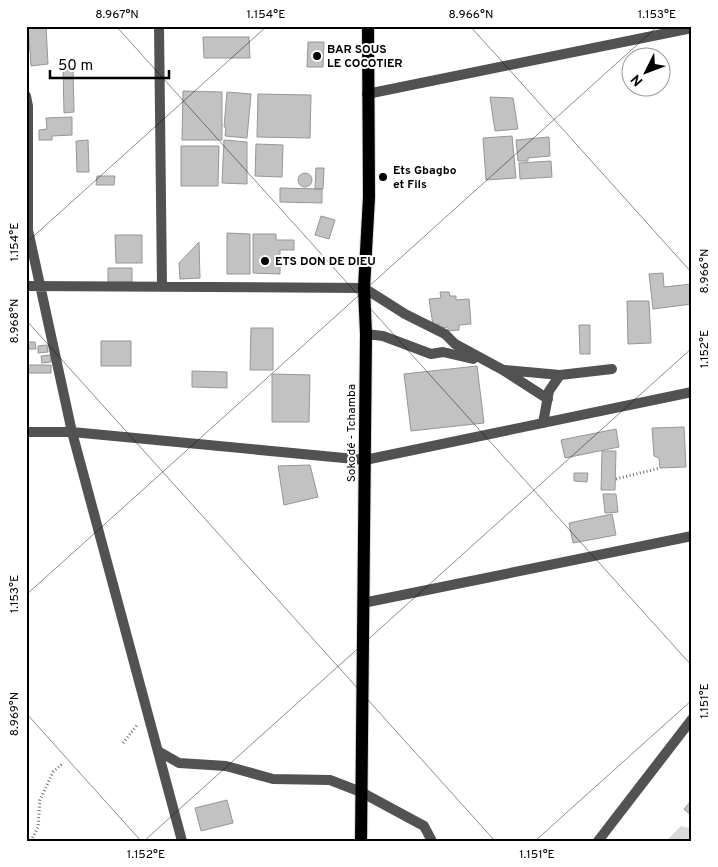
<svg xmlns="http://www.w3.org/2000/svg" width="718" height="867" viewBox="0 0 718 867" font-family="Overpass,sans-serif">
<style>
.green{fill:#d9d9d9}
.building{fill:#c2c2c2;stroke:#969696}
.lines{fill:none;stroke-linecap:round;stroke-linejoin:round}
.primary-casing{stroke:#dbdbdb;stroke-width:14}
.path{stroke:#747474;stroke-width:3;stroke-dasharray:1 2.5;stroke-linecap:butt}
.street{stroke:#525252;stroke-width:10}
.primary{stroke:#000;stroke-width:12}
.ticks{fill:none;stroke:#000;stroke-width:1;stroke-opacity:0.45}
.poi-dot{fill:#000;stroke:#fff;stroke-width:2}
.labels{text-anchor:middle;stroke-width:4;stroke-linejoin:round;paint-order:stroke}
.poi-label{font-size:12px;font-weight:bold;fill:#000;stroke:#fff;text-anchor:start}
.street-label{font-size:12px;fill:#000;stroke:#fff}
.neatline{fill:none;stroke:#000;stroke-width:2}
.ticks-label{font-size:12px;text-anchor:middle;fill:#000}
</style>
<rect width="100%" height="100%" fill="#fff"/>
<path class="green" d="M681,826L692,829V841H666Z"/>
<path class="building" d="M28,26H46L48,64L31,66Z
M203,37H249L250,58H204Z
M308,42H324L323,67H307Z
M63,67H73L74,112L64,113Z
M183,91L222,92V140H182Z
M227,92L251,94L247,138L225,136L226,127H224Z
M258,94L311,95L310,138L257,137Z
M490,97L513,98L518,129L495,131Z
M72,117V135L52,136V140H39V130L47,129L46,118Z
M512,136L516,178L486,180L483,138Z
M549,137L550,156L528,158V161H518L516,140Z
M88,140L89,172H77L76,141Z
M224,140L247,142V184L222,183Z
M256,144L283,145L282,177L255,176Z
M181,146H219L218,186H181Z
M551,161L552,177L520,179L519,163Z
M316,168H324L323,189H315Z
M298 180a7 7 0 1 1 14 0a7 7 0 1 1-14 0Z
M97,176H115L114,185H96Z
M280,188L322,189V203L280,202Z
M321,216L335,220L329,239L315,235Z
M227,233L250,234V274H227Z
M253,234H276V240H294V250H280V274L253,273Z
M115,235H142V263H116Z
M199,242L200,278L180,279L179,263Z
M108,268H132V282H108Z
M663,273L664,287L692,284V304L653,309L649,274Z
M440,292H449L450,296H456V300L469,299L471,324L459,325V330L448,331V327L439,328V324L433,325L429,299L441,298Z
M627,301H649L651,343L628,344Z
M579,325H590V354H580Z
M251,328H273V370H250Z
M101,341H131V366H101Z
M28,342H35L36,349H29Z
M47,345L48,352L38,353V346Z
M51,355V362L42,363L41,356Z
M26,365H51V373H26Z
M477,366L484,423L411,431L404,374Z
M192,371L227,372V388L192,387Z
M272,374L310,375L309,422H272Z
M684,427L686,467L660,468L659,458L654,456L652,428Z
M616,429L619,447L565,458L561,440Z
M602,451H616L615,490H601Z
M310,465L318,497L284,505L278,466Z
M574,473H588L587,482L574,481Z
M603,494H616L618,512L605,513Z
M612,514L616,535L573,543L569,523Z
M227,800L233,823L201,831L195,808Z
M692,800V816L684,809Z"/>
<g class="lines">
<g class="primary-casing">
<path id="primary" d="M361,841L366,334L364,288L369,197L368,26"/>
</g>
<path class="path" d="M616,479L660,468
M123,743L138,724
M31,841L38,827L40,800L53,772L62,764"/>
<path class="street" d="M159,26L162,287
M367,94L692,28
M26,96L28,106V230L72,432L182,841
M26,286L364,288L405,314L445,334L455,344L503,370L548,399
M366,334L383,336L431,354L443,352L473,359
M505,370L560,375L612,369
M543,423L549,391L560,375
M26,432H72L365,460L692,392
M363,603L692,536
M158,751L179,763L226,766L273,779L330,780L361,792L424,826L432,841
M598,841L692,719"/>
<use href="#primary" class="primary"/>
</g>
<path class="ticks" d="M116,26L692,666M470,26L692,273M26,243L267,26M26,320L495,841M26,595L658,26M26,713L141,841M144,841L692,348M535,841L692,700"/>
<g class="poi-dot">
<circle cx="317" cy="56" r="5"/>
<circle cx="383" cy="177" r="5"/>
<circle cx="265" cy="261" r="5"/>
</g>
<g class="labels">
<g class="poi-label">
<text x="327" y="53">BAR SOUS<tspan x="327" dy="14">LE COCOTIER</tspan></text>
<text x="393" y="174">Ets Gbagbo<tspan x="393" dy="14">et Fils</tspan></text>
<text x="275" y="265">ETS DON DE DIEU</text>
</g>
<g class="street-label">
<text transform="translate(351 433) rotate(-90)" y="4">Sokodé - Tchamba</text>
</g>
</g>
<rect width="718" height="867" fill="none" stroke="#ffffff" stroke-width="55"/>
<g transform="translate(646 72) rotate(228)"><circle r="24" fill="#ffffff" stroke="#999999"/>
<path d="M0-4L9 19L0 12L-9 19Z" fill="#000000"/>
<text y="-8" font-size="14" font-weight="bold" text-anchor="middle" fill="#000000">N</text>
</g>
<path d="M50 70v8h119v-8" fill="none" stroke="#000000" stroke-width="2.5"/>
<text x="58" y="70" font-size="15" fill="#000000" stroke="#ffffff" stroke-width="4" paint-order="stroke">50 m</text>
<rect x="28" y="28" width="662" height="812" class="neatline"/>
<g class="ticks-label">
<text x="117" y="18">8.967°N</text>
<text x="266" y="18">1.154°E</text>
<text x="471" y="18">8.966°N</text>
<text x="657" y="18">1.153°E</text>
<text transform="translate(14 242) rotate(-90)" y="4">1.154°E</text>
<text transform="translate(704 271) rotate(-90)" y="4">8.966°N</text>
<text transform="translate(14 321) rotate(-90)" y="4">8.968°N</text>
<text transform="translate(704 349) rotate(-90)" y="4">1.152°E</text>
<text transform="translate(14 594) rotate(-90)" y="4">1.153°E</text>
<text transform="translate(704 701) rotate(-90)" y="4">1.151°E</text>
<text transform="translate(14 714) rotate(-90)" y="4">8.969°N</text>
<text x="146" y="858">1.152°E</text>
<text x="537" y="858">1.151°E</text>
</g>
</svg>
